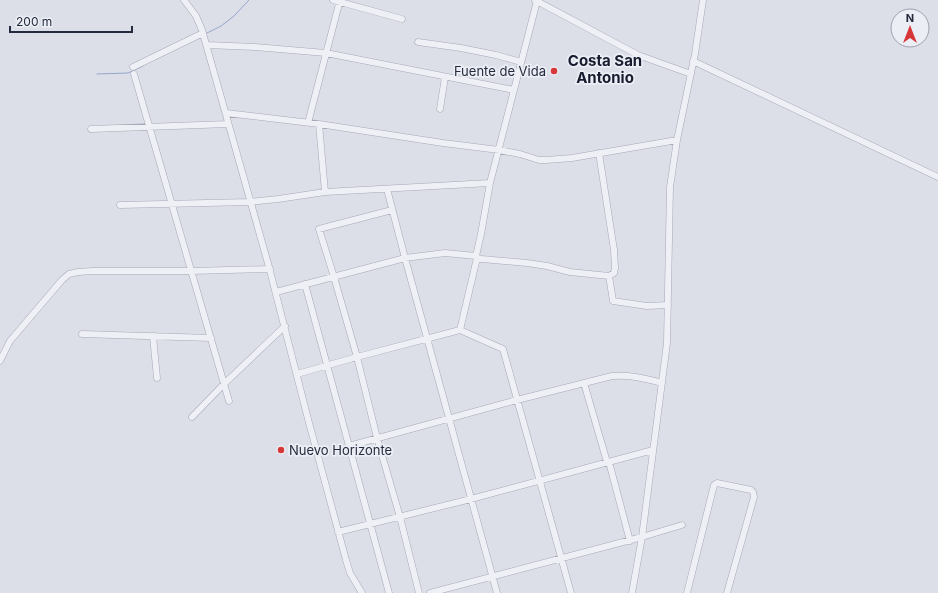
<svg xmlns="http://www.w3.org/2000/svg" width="938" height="593" viewBox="0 0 938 593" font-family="Inter,sans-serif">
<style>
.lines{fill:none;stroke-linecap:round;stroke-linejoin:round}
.stream{stroke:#94a7cb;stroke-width:1}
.minor-casing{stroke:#a5a9b5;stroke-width:7}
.minor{stroke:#eff0f6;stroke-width:6}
.poi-dot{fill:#d73738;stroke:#eceef5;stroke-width:1.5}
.labels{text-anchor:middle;stroke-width:3.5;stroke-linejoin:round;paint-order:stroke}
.poi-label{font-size:13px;fill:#252b3f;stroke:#eceef5;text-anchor:end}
.quarter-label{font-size:15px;font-weight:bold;fill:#171c2f;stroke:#eceef5}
</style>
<rect width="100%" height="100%" fill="#dcdfe8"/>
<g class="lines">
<path class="stream" d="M207,33L221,26L234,16L249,0
M97,74L128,73L143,66"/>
<g class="minor-casing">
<path id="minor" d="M184,0L196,16L202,30L269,267L308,419L346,560L350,573L362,593
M333,0L402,19
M535,0L638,55L691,74
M537,1L490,183L481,234L476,256L477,258L482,259L527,263L547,266L570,272L609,276L613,301L647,306L668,305
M418,42L461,48L496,55L521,62
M207,45L255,47L326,53L514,90
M693,61L938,177
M133,67L203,33
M134,74L229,401
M440,109L445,77
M226,113L319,124L443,143L499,150L520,154L539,160H546L572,158L677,140
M308,123L340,0
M319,124L325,192L490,183
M91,129L228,124
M599,153L614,250L615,268L614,273L609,276
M387,189L405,258L497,593
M120,205L250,202L278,199L325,192
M392,210L319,229L334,277L357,357L377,438L400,517L419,593
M305,284L389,593
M276,292L405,258L445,253L476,256
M460,330L477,258
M82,334L211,338
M153,336L157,378
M0,361L10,341L62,280L69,274L78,272L93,271H191L270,269
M297,374L357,357L460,330L503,349L571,593
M584,383L607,462
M192,417L224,384L285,326
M349,446L517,400L612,376C630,375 644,378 662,383
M609,462L630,541
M338,532L471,499L653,450
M430,593L642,537L682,525
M632,593L642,537L667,343L670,187L677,140L695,54L703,0
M687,593L714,485L717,483L751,490L753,492L754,497L727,593"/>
</g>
<use href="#minor" class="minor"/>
</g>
<g class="poi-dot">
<circle cx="554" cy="71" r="4"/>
<circle cx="281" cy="450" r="4"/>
</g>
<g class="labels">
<g class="poi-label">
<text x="546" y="76">Fuente de Vida</text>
<text x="289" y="455" text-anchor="start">Nuevo Horizonte</text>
</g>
<g class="quarter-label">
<text x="605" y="66">Costa San<tspan x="605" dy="17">Antonio</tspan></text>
</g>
</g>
<g transform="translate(910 28)"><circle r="19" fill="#eceef5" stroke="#9ca0ac"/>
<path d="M0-3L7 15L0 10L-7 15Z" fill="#d73738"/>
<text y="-6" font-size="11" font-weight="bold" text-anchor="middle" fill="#252b3f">N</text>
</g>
<path d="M10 26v6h122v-6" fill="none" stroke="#252b3f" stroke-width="2"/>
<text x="16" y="26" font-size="12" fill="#252b3f" stroke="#eceef5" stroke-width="3" paint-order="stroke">200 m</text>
</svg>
